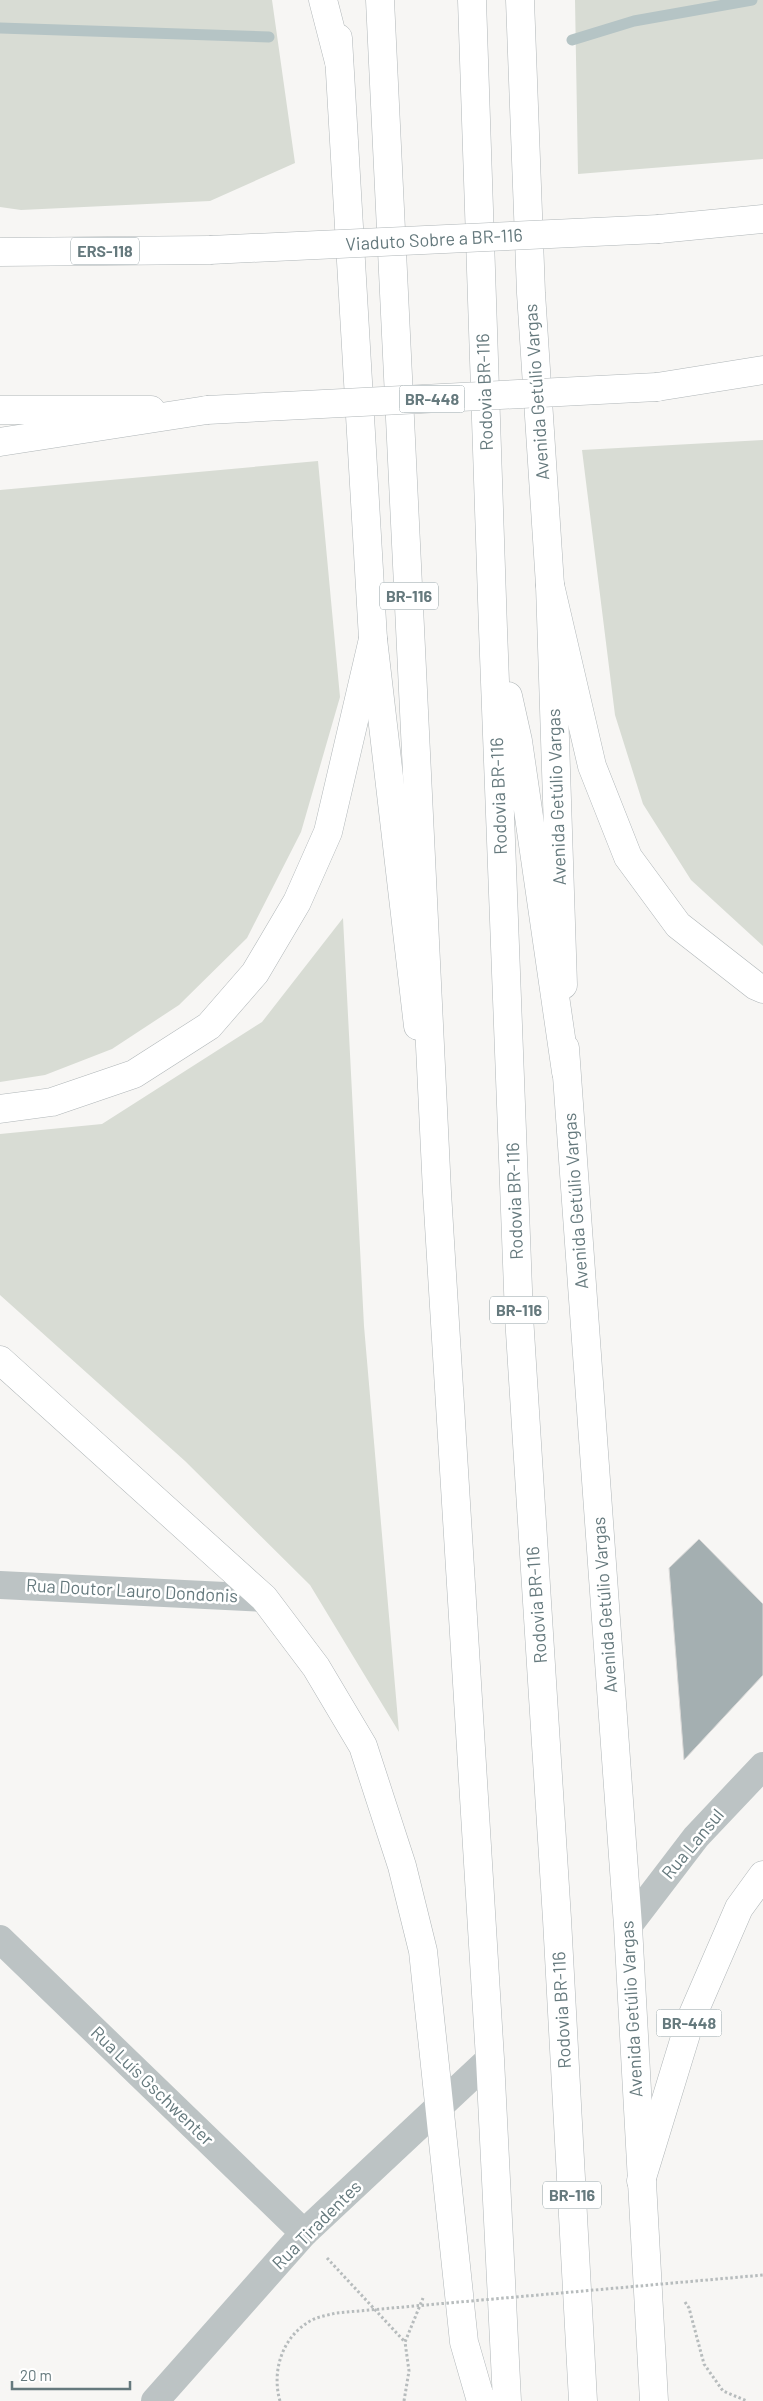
<svg xmlns="http://www.w3.org/2000/svg" width="763" height="2401" viewBox="0 0 763 2401" font-family="Barlow,sans-serif">
<style>
.green{fill:#d8dcd4}
.lines{fill:none;stroke-linecap:round;stroke-linejoin:round}
.stream{stroke:#b5c4c5;stroke-width:11}
.building{fill:#a4afb1;stroke:#d9d8d7}
.trunk-casing{stroke:#b0b6b8;stroke-width:29}
.motorway-casing{stroke:#b0b6b8;stroke-width:29}
.path{stroke:#b7bcbd;stroke-width:3;stroke-dasharray:2.5 2.5;stroke-linecap:butt}
.minor{stroke:#bcc3c4;stroke-width:28}
.tertiary{stroke:#bcc3c4;stroke-width:28}
.trunk{stroke:#fff;stroke-width:28}
.motorway{stroke:#fff;stroke-width:28}
.motorway-bridge-casing{stroke:#b0b6b8;stroke-width:29;stroke-linecap:butt}
.path-bridge{stroke:#b7bcbd;stroke-width:3;stroke-dasharray:2.5 2.5;stroke-linecap:butt}
.motorway-bridge{stroke:#fff;stroke-width:28}
.labels{text-anchor:middle;stroke-width:5;stroke-linejoin:round;paint-order:stroke}
.shield{fill:#fff;stroke:#93a1a4;stroke-width:1}
.shield-label{font-size:16px;font-weight:bold;fill:#65797d}
.street-label{font-size:18px;fill:#65797d;stroke:#fff}
</style>
<rect width="100%" height="100%" fill="#f7f6f4"/>
<path class="green" d="M0,0H272L295,163L210,201L21,210L0,207Z
M575,0H763V159L578,174Z
M763,440V946L691,880L643,804L615,715L582,450Z
M318,461L340,697L301,832L247,938L179,1005L112,1049L45,1075L0,1082V490Z
M343,918L364,1326L399,1732L310,1585L185,1461L0,1295V1134L102,1124L262,1022Z"/>
<g class="lines">
<path class="stream" d="M0,28L269,37
M572,40L634,21L752,0"/>
</g>
<path class="building" d="M699,1539L763,1604V1675L684,1760L669,1568Z"/>
<g class="lines">
<g class="trunk-casing">
<path id="trunk" d="M520,0L531,293L550,585L563,985
M338,38L373,639L418,1026
M0,410H151
M565,1048L628,1926L654,2401"/>
</g>
<g class="motorway-casing">
<path id="motorway" d="M323,0L339,62
M380,0L437,1192L490,2059L507,2401
M472,0L493,629L519,1316L557,1919L583,2401
M659,229L763,219
M0,252L210,250
M657,387L763,370
M0,442L207,410
M550,585L592,766L628,857L678,925L756,986L763,989
M508,696L518,741L566,1072
M0,1109L52,1102L134,1074L209,1026L255,973L297,902L328,832L373,639
M0,1360L264,1598L316,1667L363,1746L402,1866L423,1951L464,2342L481,2401
M641,2181L690,2021L739,1908L763,1875"/>
</g>
<path class="path" d="M327,2258L405,2342
M685,2302L689,2308L704,2364L723,2391L747,2401
M404,2401L409,2371L405,2342L423,2298"/>
<path class="minor" d="M628,1926L696,1837L763,1766
M0,1939L304,2233"/>
<path class="tertiary" d="M0,1585L264,1598
M155,2401L304,2233L490,2059"/>
<use href="#trunk" class="trunk"/>
<use href="#motorway" class="motorway"/>
<g class="motorway-bridge-casing">
<path id="motorway-bridge" d="M210,250L659,229
M207,410L657,387"/>
</g>
<path class="path-bridge" d="M280,2401C271,2370 283,2334 314,2319C321,2316 329,2315 336,2313L763,2275"/>
<use href="#motorway-bridge" class="motorway-bridge"/>
</g>
<g class="labels">
<g class="shield">
<rect x="71" y="237.5" width="68" height="27" rx="4"/>
<rect x="399.5" y="385.5" width="65" height="27" rx="4"/>
<rect x="380" y="582.5" width="58" height="27" rx="4"/>
<rect x="490" y="1296.5" width="58" height="27" rx="4"/>
<rect x="656.5" y="2009.5" width="65" height="27" rx="4"/>
<rect x="543" y="2181.5" width="58" height="27" rx="4"/>
</g>
<g class="shield-label">
<text x="105" y="257">ERS-118</text>
<text x="432" y="405">BR-448</text>
<text x="409" y="602">BR-116</text>
<text x="519" y="1316">BR-116</text>
<text x="689" y="2029">BR-448</text>
<text x="572" y="2201">BR-116</text>
</g>
<g class="street-label">
<text transform="translate(434 240) rotate(-3)" y="6">Viaduto Sobre a BR-116</text>
<text transform="translate(485 392) rotate(-92)" y="6">Rodovia BR-116</text>
<text transform="translate(537 392) rotate(-94)" y="6">Avenida Getúlio Vargas</text>
<text transform="translate(499 796) rotate(-92)" y="6">Rodovia BR-116</text>
<text transform="translate(557 797) rotate(-92)" y="6">Avenida Getúlio Vargas</text>
<text transform="translate(515 1201) rotate(-92)" y="6">Rodovia BR-116</text>
<text transform="translate(576 1201) rotate(-94)" y="6">Avenida Getúlio Vargas</text>
<text transform="translate(132 1591) rotate(3)" y="6">Rua Doutor Lauro Dondonis</text>
<text transform="translate(537 1605) rotate(-94)" y="6">Rodovia BR-116</text>
<text transform="translate(605 1605) rotate(-94)" y="6">Avenida Getúlio Vargas</text>
<text transform="translate(693 1844) rotate(-50)" y="6">Rua Lansul</text>
<text transform="translate(632 2009) rotate(-93)" y="6">Avenida Getúlio Vargas</text>
<text transform="translate(562 2010) rotate(-93)" y="6">Rodovia BR-116</text>
<text transform="translate(152 2086) rotate(44)" y="6">Rua Luís Gschwenter</text>
<text transform="translate(317 2225) rotate(-45)" y="6">Rua Tiradentes</text>
</g>
</g>
<path d="M12 2381v8h118v-8" fill="none" stroke="#65797d" stroke-width="2.5"/>
<text x="20" y="2381" font-size="15" fill="#65797d" stroke="#ffffff" stroke-width="4" paint-order="stroke">20 m</text>
</svg>
